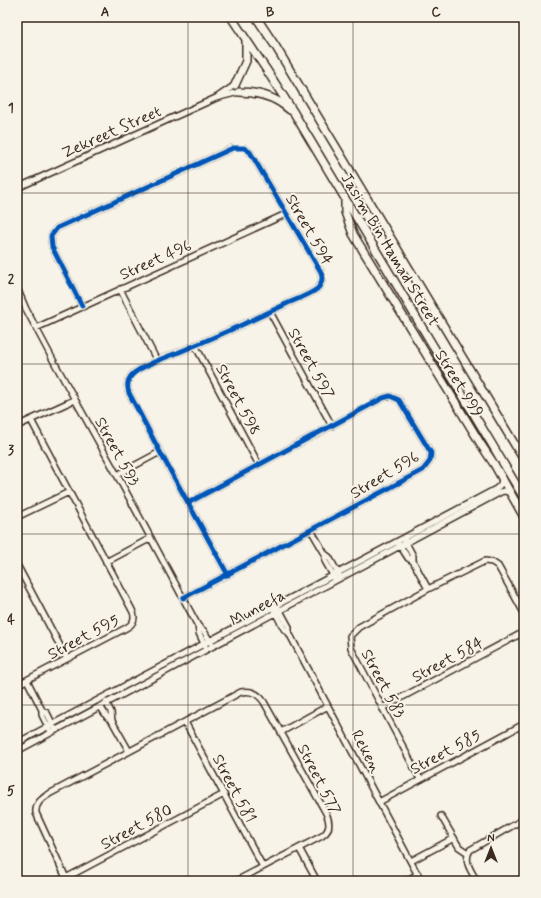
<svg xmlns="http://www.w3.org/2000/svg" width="541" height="898" viewBox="0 0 541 898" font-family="Mynerve,sans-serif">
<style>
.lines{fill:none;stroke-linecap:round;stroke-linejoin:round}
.street-casing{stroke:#3b2a1e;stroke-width:8}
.secondary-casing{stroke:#3b2a1e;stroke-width:10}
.street{stroke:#f7f3e8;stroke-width:5}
.secondary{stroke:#f7f3e8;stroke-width:7}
.cycleway-casing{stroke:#f7f3e8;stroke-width:8}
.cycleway{stroke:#0057b8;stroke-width:5}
.grid{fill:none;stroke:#3b2a1e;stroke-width:1;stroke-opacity:0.55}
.labels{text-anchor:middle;stroke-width:4;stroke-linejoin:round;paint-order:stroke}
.street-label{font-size:16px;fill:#3b2a1e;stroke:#f7f3e8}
.neatline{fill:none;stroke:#3b2a1e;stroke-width:1.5}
.grid-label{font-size:13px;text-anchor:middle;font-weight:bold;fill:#3b2a1e}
</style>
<rect width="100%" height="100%" fill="#f7f3e8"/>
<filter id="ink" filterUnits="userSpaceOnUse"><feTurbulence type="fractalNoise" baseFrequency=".025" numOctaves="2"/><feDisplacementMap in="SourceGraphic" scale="8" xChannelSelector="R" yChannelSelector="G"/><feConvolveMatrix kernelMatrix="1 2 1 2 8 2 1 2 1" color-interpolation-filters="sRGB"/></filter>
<g filter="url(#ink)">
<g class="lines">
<g class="street-casing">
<path id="street" d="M216,98L235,85
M17,188L216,98L239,92
M17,288L26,309L53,360L117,475L198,626L204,631L211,643
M120,289L157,361
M82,306L52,247L51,236L57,228L233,148H244L250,152L321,272C323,278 322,284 317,289C308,296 294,300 284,305C249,322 213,338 177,353C166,357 138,367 131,376C127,381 127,387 129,393L160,452L228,575
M270,312L332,426
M36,328L286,214
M195,345L259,465
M17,426L74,400
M117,475L160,452
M17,517L69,492
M311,530L325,554L329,557L339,575
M405,541L413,556V561L428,589
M399,544L408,558L413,561
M325,554V561L334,577
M106,562L151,538
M17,565L67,659
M183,598L423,470L430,461L431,453L399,400L390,396L383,398L188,503
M278,607L289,627V633
M274,610L284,629L289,633L421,881
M198,626L199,633L205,646
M27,680L42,710V715L49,729
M17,685L126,628C134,624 136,617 132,610L31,420
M106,702L111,712L112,721
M100,706L107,717L112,721L129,751
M382,708L524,632
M42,710L47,713L54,727
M185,722L263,867
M281,732L328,706
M17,743L496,489L501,484L502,478
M17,751L499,493L503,491L510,492
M420,779L351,648L350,636L359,627L428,589L485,561L492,562L498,566L524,613
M379,802L524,724
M441,816L459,847L468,853
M299,848L317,881
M411,861L454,838
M66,878L36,813C35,804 41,799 49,794L241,692C251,690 258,693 264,702L326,813C330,822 331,830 322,836L236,881
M60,881L224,794
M406,881L418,874
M477,881C471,871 463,861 470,850L524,819"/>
</g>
<g class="secondary-casing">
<path id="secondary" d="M231,17L266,69L294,113L524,498
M256,17L276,47L524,460
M235,85L246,61V39
M239,92C258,92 276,97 290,110
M345,200V212L353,234L482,446L494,464L524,517"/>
</g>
<use href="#street" class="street"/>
<use href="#secondary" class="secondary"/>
<g class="cycleway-casing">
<path id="cycleway" d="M82,306L52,247L51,236L57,228L233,148H244L250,152L321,272C323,278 322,284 317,289C308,296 294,300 284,305C249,322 213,338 177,353C166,357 138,367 131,376C127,381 127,387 129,393L160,452L228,575
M183,598L423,470L430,461L431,453L399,400L390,396L383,398L188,503"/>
</g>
<use href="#cycleway" class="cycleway"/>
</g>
</g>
<path class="grid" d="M188,17V881M353,17V881M17,193H524M17,364H524M17,534H524M17,705H524"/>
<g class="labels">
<g class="street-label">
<text transform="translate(111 131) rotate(-24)" y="6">Zekreet Street</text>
<text transform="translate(310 229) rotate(60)" y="6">Street 594</text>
<text transform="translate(391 249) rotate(59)" y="6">Jasim Bin Hamad Street</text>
<text transform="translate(155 259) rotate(-24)" y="6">Street 496</text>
<text transform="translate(312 363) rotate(61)" y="6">Street 597</text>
<text transform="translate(460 383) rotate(58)" y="6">Street 999</text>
<text transform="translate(239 399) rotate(62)" y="6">Street 598</text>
<text transform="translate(118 451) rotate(61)" y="6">Street 593</text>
<text transform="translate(384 474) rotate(-31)" y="6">Street 596</text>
<text transform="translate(257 607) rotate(-28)" y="6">Muneefa</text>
<text transform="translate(83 636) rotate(-28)" y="6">Street 595</text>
<text transform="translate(447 659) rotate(-28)" y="6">Street 584</text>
<text transform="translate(384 683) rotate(62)" y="6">Street 583</text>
<text transform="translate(367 751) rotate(62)" y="6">Reken</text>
<text transform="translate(445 751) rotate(-28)" y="6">Street 585</text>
<text transform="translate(320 779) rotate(63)" y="6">Street 577</text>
<text transform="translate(235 788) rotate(62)" y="6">Street 581</text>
<text transform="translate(136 826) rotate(-28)" y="6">Street 580</text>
</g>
</g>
<rect width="541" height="898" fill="none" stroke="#f7f3e8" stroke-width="44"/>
<g transform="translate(491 848)" stroke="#f7f3e8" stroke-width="3" paint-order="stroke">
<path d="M0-3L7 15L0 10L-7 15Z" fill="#3b2a1e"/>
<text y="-6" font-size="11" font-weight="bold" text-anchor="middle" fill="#3b2a1e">N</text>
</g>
<rect x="22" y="22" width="497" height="854" class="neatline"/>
<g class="grid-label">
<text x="105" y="16">A</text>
<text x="270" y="16">B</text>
<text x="436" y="16">C</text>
<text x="11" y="112">1</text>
<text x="11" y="283">2</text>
<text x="11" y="454">3</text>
<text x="11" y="624">4</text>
<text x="11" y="795">5</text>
</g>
</svg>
